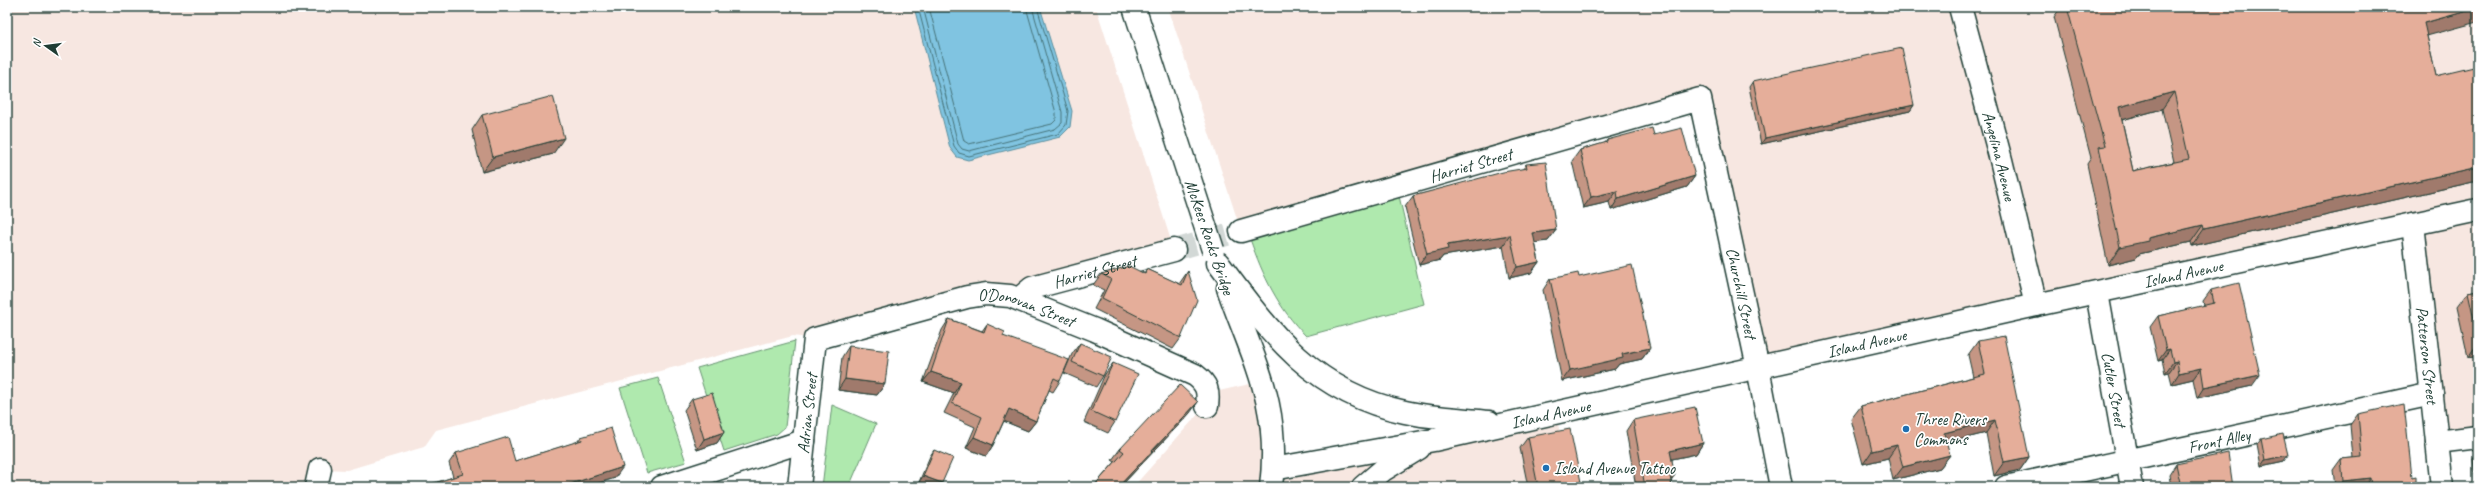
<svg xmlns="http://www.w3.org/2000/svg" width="2485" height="494" viewBox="0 0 2485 494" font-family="Caveat,sans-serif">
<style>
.built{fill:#f7e7e1}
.green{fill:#afe9ae;stroke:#679371}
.water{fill:#80c4e1;stroke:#598e9c}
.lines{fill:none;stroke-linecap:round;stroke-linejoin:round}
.shore{stroke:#467379;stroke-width:1}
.minor-tunnel{stroke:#d2d8d6;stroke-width:22;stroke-dasharray:22 11;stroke-linecap:butt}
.minor-casing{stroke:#1f3d34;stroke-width:25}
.major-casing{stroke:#1f3d34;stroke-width:25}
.minor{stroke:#fff;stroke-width:22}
.major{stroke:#fff;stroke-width:22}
.major-bridge-casing{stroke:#1f3d34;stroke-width:25;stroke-linecap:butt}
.major-bridge{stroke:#fff;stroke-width:22}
.wall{fill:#c59684;stroke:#1f3d34;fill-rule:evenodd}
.shaded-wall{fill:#a07a6c;stroke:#1f3d34}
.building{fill:#e5ae9a;stroke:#1f3d34;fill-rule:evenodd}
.poi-dot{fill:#1f6fb2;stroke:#fff;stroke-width:1.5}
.labels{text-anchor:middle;stroke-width:3.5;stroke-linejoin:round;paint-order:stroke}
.street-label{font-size:17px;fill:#1f3d34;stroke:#fff}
.poi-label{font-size:17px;fill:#1f3d34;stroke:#fff;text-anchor:start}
</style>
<rect width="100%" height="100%" fill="#fff"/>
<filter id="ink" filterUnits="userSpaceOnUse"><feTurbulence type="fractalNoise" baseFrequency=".025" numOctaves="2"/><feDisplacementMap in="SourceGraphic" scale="8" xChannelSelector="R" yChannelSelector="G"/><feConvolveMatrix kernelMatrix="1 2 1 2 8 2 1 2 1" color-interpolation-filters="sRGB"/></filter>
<g filter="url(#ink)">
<path class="built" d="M7,7H1096L1174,250L1010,296L815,339L793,336L436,430L424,447L347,470L321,469L316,487H7Z
M1168,7H2478V437L2437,442L2413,225L1758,368L1700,99L1241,231Z
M1263,381L1273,468L1556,413L1570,487H1133L1219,391Z"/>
<path class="green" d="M1399,196L1424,304L1306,336C1278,308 1263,276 1250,239Z
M795,341L785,427L777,434L724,451L697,368Z
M658,378L686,462L647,473L620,388Z
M832,405L876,424L849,487H822Z"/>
<path class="water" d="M914,7H1040L1072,111L1070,127L1060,137L968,160L957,157L950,148Z"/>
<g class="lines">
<path class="shore" d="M918,7L954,146L959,153L969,156L1058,134L1066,125L1068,111L1037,7
M923,7L958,144L962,149L969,151L1055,129L1062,123V112L1032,7
M929,7L964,141L969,144L1052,124L1056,120V113L1026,7"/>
<path class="minor-tunnel" d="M1174,250L1241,231"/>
<g class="minor-casing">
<g id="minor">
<path id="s1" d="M1960,7L2001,160L2036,305"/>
<path id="s2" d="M2413,224L2442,487"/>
<path id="s3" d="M1241,231L1700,99L1758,368L1781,487"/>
<path id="s4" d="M2097,293L2132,487"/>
<path id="s5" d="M1019,299L1032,288L1174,250"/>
<path d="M2437,442L2478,437"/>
<path d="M316,487L320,469"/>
<path d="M662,487L804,441"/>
<path id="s6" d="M799,487L815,339L967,297L986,294L1010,296L1095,330L1195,375C1207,384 1209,391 1207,406"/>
<path id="s7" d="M2006,487L2432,394"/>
</g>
</g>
<g class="major-casing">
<g id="major">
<path d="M1218,263C1270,333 1314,393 1405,412C1432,418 1462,419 1489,422"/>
<path d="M1228,288C1254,362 1281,405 1271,487"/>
<path id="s8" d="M1273,469L1434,440L2036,305L2478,210"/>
<path d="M1363,487L1383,470L1419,448"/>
</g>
</g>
<use href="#minor" class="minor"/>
<use href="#major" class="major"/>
<g class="major-bridge-casing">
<path id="major-bridge" d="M1134,7L1213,250"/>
</g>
<use href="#major-bridge" class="major-bridge"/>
</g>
<path class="wall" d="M2061,7H2478L2427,36L2436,76L2473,182L2192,246L2191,242L2139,254L2136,258L2108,265L2087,164L2091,158L2054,17ZM2162,109L2174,162L2133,171L2122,120Z
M1753,81L1914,105L1910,111L1761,144L1749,87Z
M482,115L553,154L482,172L472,130Z
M1654,135L1695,176L1687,187L1611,210L1609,202L1583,208L1572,161L1580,150L1605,143L1607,140Z
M1526,164L1556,230L1548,241L1535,242L1539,262L1531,273L1509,278L1503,246L1443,256L1440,260L1419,265L1405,207L1413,196L1523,169Z
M1147,269L1179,284L1188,271L1181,338L1173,349L1094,309L1104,290L1093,285L1101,274L1145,273Z
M1579,277L1650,348L1642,359L1619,364L1615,369L1562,381L1543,290L1550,279Z
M2211,290L2252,386L2197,398L2193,379L2172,384L2169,372L2165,373L2162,360L2158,361L2150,327L2158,316L2204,306L2203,301Z
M2478,290V355L2468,357L2457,307L2468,292Z
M949,319L982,331L987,324L1003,336L1060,381L1053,392L1049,390L1036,421L1028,431L1004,421L993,445L986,456L966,448L975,427L944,413L954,393L923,382L942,330Z
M1978,341L2029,457L2020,470L1994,476L1986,433L1946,443L1950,455L1940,468L1893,480L1888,458L1863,464L1851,419L1861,406L1973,377L1968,355Z
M1080,343L1103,376L1096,387L1064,373L1072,354Z
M849,346L885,384L877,395L838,390L842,357Z
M1113,363L1115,422L1108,433L1084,422L1105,374Z
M692,399L724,432L717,443L697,450L684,410Z
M1190,413L1120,487H1093L1115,462L1112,460L1120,449Z
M2358,414L2412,477L2416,487H2335L2333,470L2341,459L2353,458L2350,425Z
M1633,420L1703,443L1696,454L1672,459L1671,481L1672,487H1636L1626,431Z
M581,437L615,478L586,487H422L453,477L449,463L456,453L515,461L577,442Z
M1528,437L1577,487H1528L1520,448Z
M2261,439L2284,461L2261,466L2257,445Z
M934,450L940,487L919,482L930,456Z
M2478,452V487H2476L2473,459Z
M2176,464L2233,487H2171L2169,475Z"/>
<path class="shaded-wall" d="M1756,7H1766L1754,9Z
M2478,8V22L2412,40L2424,23Z
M2174,92L2162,109L2107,124L2119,107Z
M1914,105L1910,111L1761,144L1765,138Z
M564,138L553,154L482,172L493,157Z
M2478,167V183L2473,182L2192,246L2204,229Z
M1695,176L1687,187L1611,210L1618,199Z
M1617,191L1609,202L1583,208L1591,197Z
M2203,225L2191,242L2139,254L2136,258L2108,265L2120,247L2148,238Z
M1556,230L1548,241L1525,244L1533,233Z
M1510,235L1503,246L1443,256L1440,260L1419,265L1427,254L1447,245Z
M1539,262L1531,273L1509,278L1517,267Z
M2478,343V355L2468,357Z
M1650,348L1642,359L1619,364L1615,369L1562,381L1570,370L1622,354Z
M2170,349L2162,360L2158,361L2166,350Z
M2177,361L2169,372L2165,373L2173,362Z
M2201,368L2193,379L2172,384L2179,373Z
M931,372L961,382L954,393L923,382Z
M2260,375L2252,386L2197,398L2204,387Z
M845,379L885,384L877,395L838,390Z
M1198,402L1190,413L1120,487H1118Z
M1009,409L1036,421L1028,431L1001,420Z
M1995,420L1986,433L1934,446L1944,433Z
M724,432L717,443L697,450L704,439Z
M974,437L993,445L986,456L966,448Z
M1703,443L1696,454L1663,461L1670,451Z
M1897,445L1888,458L1863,464L1872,451Z
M1950,455L1940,468L1893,480L1903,467Z
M2288,455L2284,461L2261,466L2265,460Z
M2029,457L2020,470L1994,476L2004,462Z
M623,467L615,478L586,487H561Z
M1675,475L1667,486L1670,476Z
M923,476L942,483L940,487H932L919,482Z
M2370,478L2364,487H2339L2343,481Z
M1581,482L1577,487H1571Z"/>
<path class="building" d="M2067,7H2478V8L2424,23L2436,76L2478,66V167L2204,229L2203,225L2148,238V241L2120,247L2099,147L2105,146ZM2174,92L2189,159L2133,171L2119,107Z
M1902,48L1914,105L1765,138L1753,81Z
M553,96L564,138L493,157L482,115Z
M1652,128L1654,135L1682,128L1695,176L1618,199L1617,191L1591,197L1580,150L1607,142V140Z
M1546,162L1556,230L1533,233L1539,262L1517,267L1510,235L1447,245L1448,249L1427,254L1413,196L1503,172L1527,168L1526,164Z
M1632,265L1650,348L1622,354L1623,358L1570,370L1550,279L1578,273L1579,277Z
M1129,266L1145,274L1147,269L1182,285L1188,271L1197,300L1181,338L1102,298L1111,279L1101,274Z
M2239,283L2260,375L2204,387L2201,368L2179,373L2177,361L2173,362L2170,349L2166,350L2158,316L2214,303L2211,290Z
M2478,290V337L2468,292Z
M949,319L984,332L987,324L1005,332L1003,336L1069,360L1060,381L1054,378L1036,421L1009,409L993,445L974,437L982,417L952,403L961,382L931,372Z
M2004,336L2029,457L2004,462L1995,420L1944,433L1950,455L1903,467L1897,445L1872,451L1861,406L1985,374L1978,341Z
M1080,343L1112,357L1103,376L1072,362Z
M849,346L889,351L885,384L845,379Z
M1113,363L1138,374L1115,422L1091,411Z
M1180,385L1198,402L1118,487H1095L1094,486L1124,452L1120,449Z
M712,393L724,432L704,439L692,399Z
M2404,404L2412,477L2416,476V487H2371L2370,478L2343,481L2341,459L2362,457L2358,414Z
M1695,407L1703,443L1670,451L1675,475L1670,476L1672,487H1645L1633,420Z
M611,428L623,467L561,487H422L463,474L456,453L508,437L515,461L582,440L581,437Z
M1570,429L1581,482L1571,487H1538L1528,437Z
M2283,434L2288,455L2265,460L2261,439Z
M934,450L953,458L942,483L923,476Z
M2228,453L2233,487H2181L2176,464Z"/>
</g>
<g class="poi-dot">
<circle cx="1906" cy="429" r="4"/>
<circle cx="1546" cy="468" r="4"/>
</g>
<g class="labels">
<g class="street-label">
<text dy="6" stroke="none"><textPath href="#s1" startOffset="154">Angelina Avenue</textPath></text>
<text dy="6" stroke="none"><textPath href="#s3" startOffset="239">Harriet Street</textPath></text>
<text transform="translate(1210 237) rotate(71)" y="6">McKees Rocks Bridge</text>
<text dy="6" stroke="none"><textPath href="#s5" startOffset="82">Harriet Street</textPath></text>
<text dy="6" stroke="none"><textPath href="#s8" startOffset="931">Island Avenue</textPath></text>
<text dy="6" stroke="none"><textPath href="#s3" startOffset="676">Churchill Street</textPath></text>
<text dy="6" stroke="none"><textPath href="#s6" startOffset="368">O'Donovan Street</textPath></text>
<text dy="6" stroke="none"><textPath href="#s8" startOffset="607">Island Avenue</textPath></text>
<text dy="6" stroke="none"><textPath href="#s2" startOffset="132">Patterson Street</textPath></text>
<text dy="6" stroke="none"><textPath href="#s4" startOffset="98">Cutler Street</textPath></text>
<text dy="6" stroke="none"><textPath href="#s6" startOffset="74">Adrian Street</textPath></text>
<text dy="6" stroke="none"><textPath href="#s8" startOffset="283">Island Avenue</textPath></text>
<text dy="6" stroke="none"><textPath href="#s7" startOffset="218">Front Alley</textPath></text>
</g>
<g class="poi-label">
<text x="1914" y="425">Three Rivers<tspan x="1914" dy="20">Commons</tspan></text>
<text x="1554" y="474">Island Avenue Tattoo</text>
</g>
</g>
<rect width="2485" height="494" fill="none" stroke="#fff" stroke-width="24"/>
<rect x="12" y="12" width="2461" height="470" fill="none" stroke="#1f3d34" stroke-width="1.5" filter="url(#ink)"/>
<g transform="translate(46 46) rotate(284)" stroke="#ffffff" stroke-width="3" paint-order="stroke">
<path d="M0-3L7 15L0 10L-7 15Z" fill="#1f3d34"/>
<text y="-6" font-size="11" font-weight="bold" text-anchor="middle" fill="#1f3d34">N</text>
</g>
</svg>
